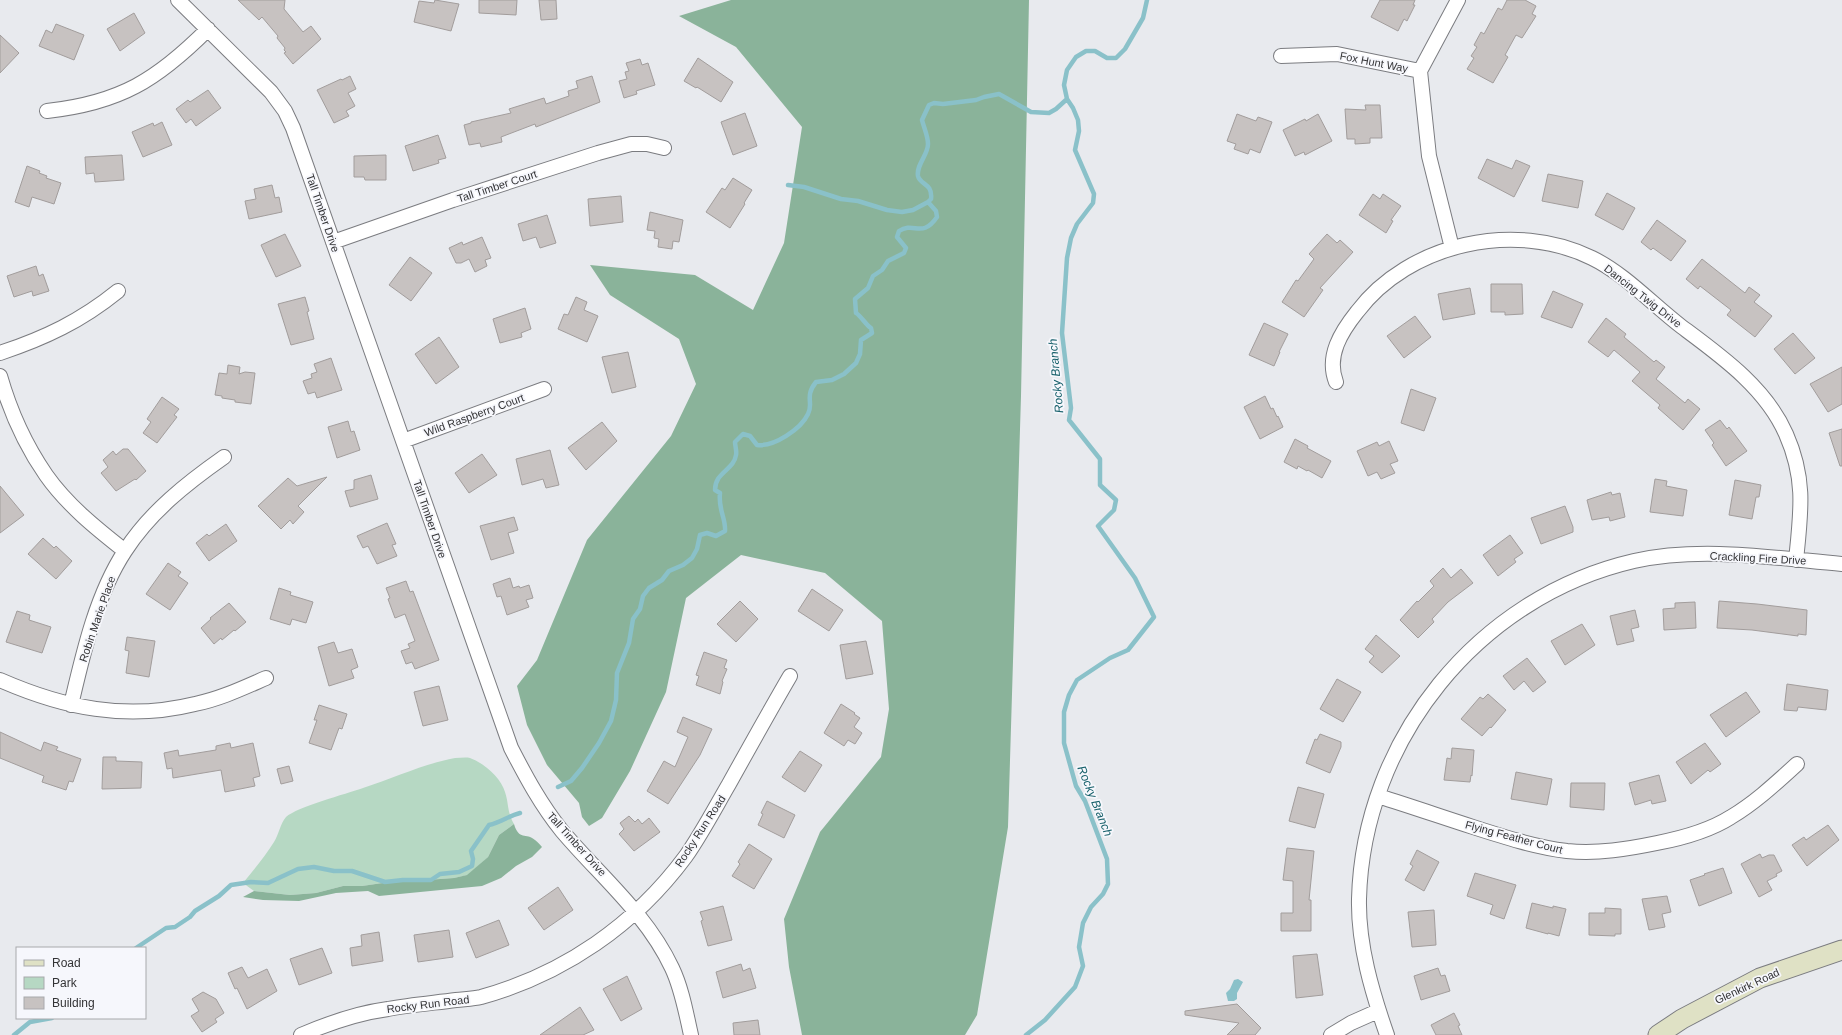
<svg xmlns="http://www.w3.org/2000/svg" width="1842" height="1035" viewBox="0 0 1842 1035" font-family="Arial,sans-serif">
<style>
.green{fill:#b6d8c3}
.forest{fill:#8ab39a}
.water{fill:#8ac1c9}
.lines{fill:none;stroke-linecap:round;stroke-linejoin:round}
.stream{stroke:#8ac1c9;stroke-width:4.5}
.building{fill:#c7c2c1;stroke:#a29d9c}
.street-casing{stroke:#7b7c80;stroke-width:16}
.secondary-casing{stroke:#7b7c80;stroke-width:21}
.street{stroke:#fff;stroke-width:14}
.secondary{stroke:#dfe1c5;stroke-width:19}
.labels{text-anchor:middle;stroke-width:3.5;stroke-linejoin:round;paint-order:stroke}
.street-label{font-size:11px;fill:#333335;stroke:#f6f7fc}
.water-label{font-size:12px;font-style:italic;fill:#18616b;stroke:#f6f7fc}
</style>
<rect width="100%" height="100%" fill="#e8eaee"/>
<path class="green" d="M455,758C460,758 466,757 470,758C484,763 501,778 505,792C509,804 507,812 514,824L499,835L488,857L477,867L468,875L454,878L413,881L403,880L362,886H343L316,893L290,895L254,891L243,883C254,870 265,856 274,842C279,834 280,824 286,817C297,807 346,794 363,788C394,778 423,764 455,758Z"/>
<path class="forest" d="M731,0H1029L1021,396L1008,827L977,1015L965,1035H802L789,967L784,919L820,832L881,757L889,709L882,621L825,573L741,555L686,598L666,692L630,771L602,818L589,826L582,817L579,803L547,765L527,725L517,686L537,660L587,540L671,436L696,384L679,339L610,295L590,265L695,275L753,310L784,243L802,127L736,47L679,16Z
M514,824C519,841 526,832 535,840C538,842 540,845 542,847L532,857L516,866L501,878L482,886L379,896L368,891L336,893L299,901L263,900L243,897L254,891L290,895L316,893L343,886H362L403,880L413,881L454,878L467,875L488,857L499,835Z"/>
<path class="water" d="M1238,979L1243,982L1237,993V999L1234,1001H1228L1226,993L1230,989L1234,980Z"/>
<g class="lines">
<path class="stream" d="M788,185L804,187L841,199L858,201L887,210L902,212L913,210L928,202
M558,787L571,781L582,768L599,743L611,721L616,700L617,673L629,643L633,619L640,609L643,596L649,588L662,580L669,571L683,565L692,558L697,549L700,535L707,533L716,536L725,531C726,518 718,510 720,493L715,490C715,472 734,470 736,455C737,451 735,446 735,442L743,434L750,436L757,445C774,447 801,429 808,414C814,403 804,397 816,382L832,380L844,374L856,363L860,354L861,340L872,333L871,328C865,324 862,317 856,313L855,299L868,288L873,276L882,270L888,261L904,253L906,248L897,237L899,231C914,221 922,239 937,217L936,211L928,202L931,199C933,183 920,185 918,176C916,165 928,155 928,144C928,136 924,128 922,120L929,105L934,103L943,104L976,100L984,97L999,94L1031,112L1049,113L1056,109L1067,99
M136,948L166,928L175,927L190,917L195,911L219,896L231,885L251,882L268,883L298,869L314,867L334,871H352L385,882L403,880H431L440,874L459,872L472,866L473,859L471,851L489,825C502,822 508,816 520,813
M14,1035L30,1022L52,1018
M1026,1035L1045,1020L1075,987L1083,966L1079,947L1083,923L1091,907L1103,894L1108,884L1107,859L1085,801L1076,786L1064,743V712L1069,695L1077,680L1110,658L1128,650L1154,617L1135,578L1098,526L1114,510L1116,500L1100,485V459L1069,420L1071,408L1062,333L1067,258L1071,238L1077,224L1093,203L1094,194L1075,150L1079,131L1078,120L1073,108L1067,99L1064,85L1067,70L1076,57L1086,51H1095L1107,58H1116L1125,49L1143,18L1147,0"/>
</g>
<path class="building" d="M238,0H285L284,9L303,32L311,26L321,39L293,64L284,53L286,52L284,50L285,48L277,38L278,36L262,17L259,20Z
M435,0L459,4L451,31L414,22L419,1L434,3Z
M479,0H517L516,15L479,13Z
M539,0H556L557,19L541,20Z
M1380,0H1415L1413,5H1415L1407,21L1404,19L1398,31L1371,17Z
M1507,0H1525L1536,6L1532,14L1536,16L1522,38L1516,35L1505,55L1508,57L1493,83L1467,69L1474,58L1471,56L1477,47L1474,45L1481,32L1484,34L1498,8L1502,10Z
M134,13L145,33L120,51L107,29Z
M56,24L84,35L74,60L39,46L46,30L52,33Z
M0,35L19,53L0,73Z
M698,58L733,82L721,102L697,87L696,88L684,81Z
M640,59L642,65L648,63L655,85L636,91L637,94L624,98L619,81L627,79L625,72L629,71L626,63Z
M350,76L356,89L348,93L355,106L346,111L349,116L334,123L317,90L341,79L342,80Z
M592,76L600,102L536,127L535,124L501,137L502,142L481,147L480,143L469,145L464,125L471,123V122L511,113L509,109L544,98L546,104L569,96L568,91L578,88L576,81Z
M208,90L221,108L196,126L191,119L186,123L176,109L188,100L190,102Z
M1365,105H1380L1382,138H1370V143L1355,144V139H1347L1345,109L1366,110Z
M745,113L757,146L733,155L721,122Z
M1237,114L1256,121L1258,117L1272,122L1260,153L1250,149L1248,154L1234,149L1236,144L1227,141Z
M1318,114L1332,141L1305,155L1304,152L1295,156L1283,130L1305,119L1306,121Z
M162,122L172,145L143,157L132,132L153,123L154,126Z
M438,135L446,158L438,160L439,163L413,171L405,146Z
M122,155L124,180L95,182L94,173L86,174L85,157Z
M386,155V180H365L364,177H354V156Z
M1487,159L1512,169L1516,160L1530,166L1514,197L1478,178Z
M27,166L40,171L39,173L47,176L46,178L61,183L54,204L32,197L29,207L15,202Z
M1548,174L1583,181L1578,208L1542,201Z
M733,178L752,190L744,203L745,204L730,228L706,212L722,188L725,190Z
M272,185L275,198L279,197L282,212L249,219L245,201L256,199L254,189Z
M1607,193L1635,208L1623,230L1595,215Z
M1373,194L1380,199L1383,194L1401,206L1391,220L1393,221L1386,233L1359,215Z
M621,196L623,222L590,226L588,199Z
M650,212L683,220L679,242L673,241L672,249L658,247L659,239L654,238L655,231L647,230Z
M547,215L556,243L540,248L536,237L523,241L518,224Z
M1657,220L1686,241L1671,261L1653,248L1651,250L1641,242Z
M285,234L301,266L276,277L261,245Z
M1327,234L1337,243L1340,240L1353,252L1320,288L1323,290L1304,317L1282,302L1296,280L1298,281L1314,259L1309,254Z
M482,237L491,258L485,260L487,266L475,272L469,259L461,263H456L449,248L462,242L463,245Z
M410,257L432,273L411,301L389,285Z
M1702,259L1745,293L1749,287L1760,295L1754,302L1772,316L1755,337L1727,315L1731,310L1700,286L1698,289L1686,279Z
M36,266L39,276L43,274L49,291L33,296L32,291L14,297L7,276Z
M1491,284H1522L1523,314L1505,315V312H1491Z
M1470,288L1475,314L1443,320L1438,294Z
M1553,291L1583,304L1572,328L1541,317Z
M305,297L309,311L307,312L314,339L291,345L278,304Z
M576,297L587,302L584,310L598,316L587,342L558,329L564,314L568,315Z
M525,308L531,329L521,333L522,337L500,343L493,319Z
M1415,316L1431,337L1404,358L1387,336Z
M1606,318L1626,334L1624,337L1654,362L1656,360L1665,367L1656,379L1685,403L1688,399L1700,409L1683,430L1658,408L1660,405L1632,381L1640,372L1614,350L1608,357L1588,342Z
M1264,323L1288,334L1279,352H1280L1274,366L1249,355Z
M1793,333L1815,358L1795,374L1774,349Z
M439,337L459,367L436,384L415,354Z
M628,352L636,387L612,393L602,357Z
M331,358L342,390L317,398L315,392L308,394L303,381L312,378L311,374L317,372L314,364Z
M228,365L240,367L239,374L245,372L255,373L251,404L235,402V400L222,398V396L215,395L219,373L227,374Z
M1842,367V404L1828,412L1810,384Z
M1411,389L1436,398L1424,431L1401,423Z
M1265,396L1271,409L1273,408L1277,417L1278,416L1283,427L1260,439L1244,407Z
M162,397L179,409L174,415L177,417L157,443L143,433L151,422L147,419Z
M1720,420L1727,429L1729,427L1747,451L1726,466L1712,445L1714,443L1705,430Z
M348,421L351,432L354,431L360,450L337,458L328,427Z
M602,422L617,441L586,470L568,448Z
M1842,429V466H1840L1829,433Z
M1295,439L1308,446L1307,448L1331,461L1322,478L1308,470L1307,471L1298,466L1297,469L1284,462Z
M1389,441L1398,461L1390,464L1395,473L1381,479L1377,472L1368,476L1357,451L1377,442L1379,446Z
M123,449H128L146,471L136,480L135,479L116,491L101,473L108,467L103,460L113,451L116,455Z
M550,450L559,485L546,488L543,479L522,485L516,459Z
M482,454L497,475L469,493L455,473Z
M371,475L378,499L350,507L345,491L354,489V480Z
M327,477L298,506L304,512L293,524L290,520L281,529L258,506L288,478L297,486Z
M1655,479L1667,481L1666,486L1687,490L1683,516L1650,512Z
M1735,480L1761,485L1759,497H1756L1752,519L1729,515Z
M0,486L24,515L0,533Z
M1611,492L1612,495L1620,493L1625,517L1610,521L1609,517L1592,520L1587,500Z
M1565,506L1573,527V532L1541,544L1531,518Z
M514,517L518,530L508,533L514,553L491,560L480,526Z
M387,523L396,544L392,545L397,556L377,564L368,546L363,548L357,536Z
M226,524L237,541L209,561L196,543L207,534L209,536Z
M1510,535L1523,553L1514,559L1516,562L1498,576L1483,555Z
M43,538L54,548L56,546L72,561L56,579L28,554Z
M168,563L181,572L178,576L188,583L170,610L146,594Z
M1443,568L1451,578L1461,569L1473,583L1448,602L1432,619L1434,622L1418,638L1400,620L1417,601L1418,602L1434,586L1430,581Z
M510,578L513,588L519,586L520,588L529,585L533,598L526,600L529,607L507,615L501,596L497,597L493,584Z
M406,581L410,592L413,591L439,660L415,669L412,662L406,664L401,651L410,648L408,644L415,641L405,614L395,618L388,599L390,598L386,588Z
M279,588L291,592L290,595L313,602L306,623L292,619L290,625L270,619Z
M812,589L843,610L829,631L798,611Z
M740,601L758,619L736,642L717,624Z
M1719,601L1757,604L1807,610L1806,635L1798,634V636L1752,630L1717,628Z
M1695,602L1696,628L1664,630L1663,609L1675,608V603Z
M229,603L246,622L235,631L234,630L222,640L221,638L214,644L201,628L211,619L210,618Z
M1635,610L1639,627L1631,629L1634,641L1617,645L1610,616Z
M17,611L30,615L29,620L51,627L42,653L6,642Z
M1582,624L1595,645L1565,665L1551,641Z
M1376,635L1400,656L1382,673L1369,662L1374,656L1365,649Z
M127,637L155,641L149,677L126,673L129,651L125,650Z
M866,641L873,674L846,679L840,645Z
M334,642L338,653L352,649L358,667L351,670L354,678L329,686L318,647Z
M704,652L727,660L724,668L727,669L722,681L723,682L720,694L696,685L699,676L696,675Z
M1527,658L1546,682L1533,692L1524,681L1514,690L1503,676Z
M1337,679L1361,692L1343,722L1320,709Z
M1787,684L1828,690L1826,710L1798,707L1797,711L1784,710Z
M439,686L448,720L423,726L414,692Z
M1746,692L1760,712L1726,737L1710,715Z
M1488,694L1506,710L1491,728L1490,727L1482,736L1461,719L1480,697L1483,699Z
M841,704L855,713L854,714L860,718L854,727L862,733L855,744L848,740L844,746L824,733Z
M319,705L347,714L342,729L339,728L331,750L309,743L317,720H314Z
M683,717L712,729L700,755L668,804L647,791L664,761L675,767L688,737L677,732Z
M0,732L41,751L44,742L58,747L56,750L81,759L73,782L69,781L66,790L42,782L44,776L0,758Z
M1320,734L1341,742V747L1330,773L1306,763L1315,739L1317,740Z
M230,743L231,748L253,743L260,776L253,778L255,786L225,792L221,770L173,778L172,768L167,769L164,753L178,750L179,756L216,750V746Z
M1705,743L1721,764L1710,772L1708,770L1691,784L1676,762Z
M1452,748L1474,750L1472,776L1471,775L1470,782L1444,780L1447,758L1451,759Z
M800,751L822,765L805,792L782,777Z
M103,757H116V761L142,762L141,788L102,789Z
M289,766L293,781L281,784L277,769Z
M1516,772L1552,779L1547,805L1511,799Z
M1659,775L1666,801L1652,804L1651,800L1635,805L1629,783Z
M1571,783H1605L1604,810L1570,807Z
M1298,787L1324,794L1315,828L1289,821Z
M767,801L795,815L784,838L758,825L763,814L761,813Z
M629,816L635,822L638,819L642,824L649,818L660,832L634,851L619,834L624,829L620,823Z
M1828,825L1839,840L1807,866L1792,845L1804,837L1806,840Z
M749,844L772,859L754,889L732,876L740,864L738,862Z
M1287,848L1314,851L1309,900H1311V931H1281V913H1293V881L1283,880Z
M1417,850L1439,862L1424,891L1405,880L1413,866L1410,864Z
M1760,854L1762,858L1769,855H1774L1782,871L1776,874L1777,876L1767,881L1772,890L1759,897L1741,864Z
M1723,868L1732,893L1699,906L1690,880L1705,875L1704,874Z
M1475,873L1516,885L1504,919L1490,914L1493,905L1467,896Z
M558,887L573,910L544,930L528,908Z
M1667,896L1671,912L1662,914L1665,927L1649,930L1642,899Z
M1532,903L1553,908V906L1566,909L1559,936L1548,933V934L1526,928Z
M723,906L732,940L708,946L701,921L703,920L700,912Z
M1605,908L1621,909V934H1615V936L1589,935V913H1605Z
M1434,910L1436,945L1412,947L1408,912Z
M499,920L509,945L476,958L466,933Z
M449,930L453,957L418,962L414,935Z
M379,932L383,961L352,966L350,948L362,946L361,935Z
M322,948L332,973L299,985L290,959Z
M1317,954L1323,995L1296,998L1293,956Z
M741,964L743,971L750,968L756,988L723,998L716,972Z
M242,967L248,978L267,969L277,991L247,1009L237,988L235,989L228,973Z
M1438,968L1441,976L1445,975L1450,991L1421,1000L1414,976Z
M627,976L642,1009L621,1021L603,989Z
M203,992L216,999L224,1013L215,1019L217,1022L202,1032L191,1016L199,1011L192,999Z
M1237,1004L1261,1028L1255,1035H1227L1239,1023L1185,1015V1011Z
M580,1007L594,1030L583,1035H540Z
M1454,1013L1460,1025L1458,1026L1462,1035H1436L1431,1025Z
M758,1020L760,1035H734L733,1023Z"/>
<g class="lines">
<g class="street-casing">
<path id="street" d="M178,0L271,92L285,111L293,128L511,748C526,777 541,805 562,831C600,876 646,913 672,968C682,989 686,1013 691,1035
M1281,56L1337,54L1420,71
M47,111C120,103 157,80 208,29
M333,242L453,200L598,153L631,144H647L664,148
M1452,248L1429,156L1420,71L1458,0
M0,353C45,338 81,321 118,291
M0,376C10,411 26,446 46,475C67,505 97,529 125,551
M1336,382C1326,356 1341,332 1357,312C1409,243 1515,220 1592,258C1625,274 1653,305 1682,327C1721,356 1766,388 1786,434C1806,479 1801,512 1796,560
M403,441L544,389
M0,680C64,708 126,721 195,704C220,699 243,688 266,678
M71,705C83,654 96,595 125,551C150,512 187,483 224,457
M1378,796C1410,806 1442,817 1473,827C1504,837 1535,847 1567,851C1598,854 1628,849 1657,843C1683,838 1709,831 1731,817C1756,802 1776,783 1797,764
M301,1035C329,1023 358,1013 388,1009C410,1005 433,1003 456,1000C464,999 473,999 481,997C564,974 635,925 686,856C702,833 715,808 729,784C749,748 769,712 790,676
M1331,1035L1351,1023L1378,1011
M1387,1035C1372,992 1358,945 1359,899C1363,740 1478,597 1634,561C1701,546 1774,558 1842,564"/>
</g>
<g class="secondary-casing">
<path id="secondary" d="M1658,1035L1682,1019L1760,978L1842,950"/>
</g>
<use href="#street" class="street"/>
<use href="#secondary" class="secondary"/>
</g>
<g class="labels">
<g class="street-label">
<text transform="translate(1374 62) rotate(11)" y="4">Fox Hunt Way</text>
<text transform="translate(497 186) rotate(-18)" y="4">Tall Timber Court</text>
<text transform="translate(323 213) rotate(71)" y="4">Tall Timber Drive</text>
<text transform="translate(1643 296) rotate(38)" y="4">Dancing Twig Drive</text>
<text transform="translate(474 415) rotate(-20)" y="4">Wild Raspberry Court</text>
<text transform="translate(430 519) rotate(71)" y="4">Tall Timber Drive</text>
<text transform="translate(1758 558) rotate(3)" y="4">Crackling Fire Drive</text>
<text transform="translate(97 619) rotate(-71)" y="4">Robin Marie Place</text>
<text transform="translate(700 831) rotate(-57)" y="4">Rocky Run Road</text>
<text transform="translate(1514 837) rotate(15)" y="4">Flying Feather Court</text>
<text transform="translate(577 844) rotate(48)" y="4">Tall Timber Drive</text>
<text transform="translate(1747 986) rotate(-25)" y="4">Glenkirk Road</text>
<text transform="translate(428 1004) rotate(-7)" y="4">Rocky Run Road</text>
</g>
<g class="water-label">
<text transform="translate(1056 376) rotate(-95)" y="4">Rocky Branch</text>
<text transform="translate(1095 801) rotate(68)" y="4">Rocky Branch</text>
</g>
</g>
<rect x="16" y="947" width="130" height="72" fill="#f6f7fc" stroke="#a8a9ac"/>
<rect x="24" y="960" width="20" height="6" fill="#dfe1c5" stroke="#a8a9ac"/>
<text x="52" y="967" font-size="12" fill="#333335">Road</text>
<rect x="24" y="977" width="20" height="12" fill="#b6d8c3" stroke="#a8a9ac"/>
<text x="52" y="987" font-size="12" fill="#333335">Park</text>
<rect x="24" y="997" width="20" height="12" fill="#c7c2c1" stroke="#a8a9ac"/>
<text x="52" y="1007" font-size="12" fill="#333335">Building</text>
</svg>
